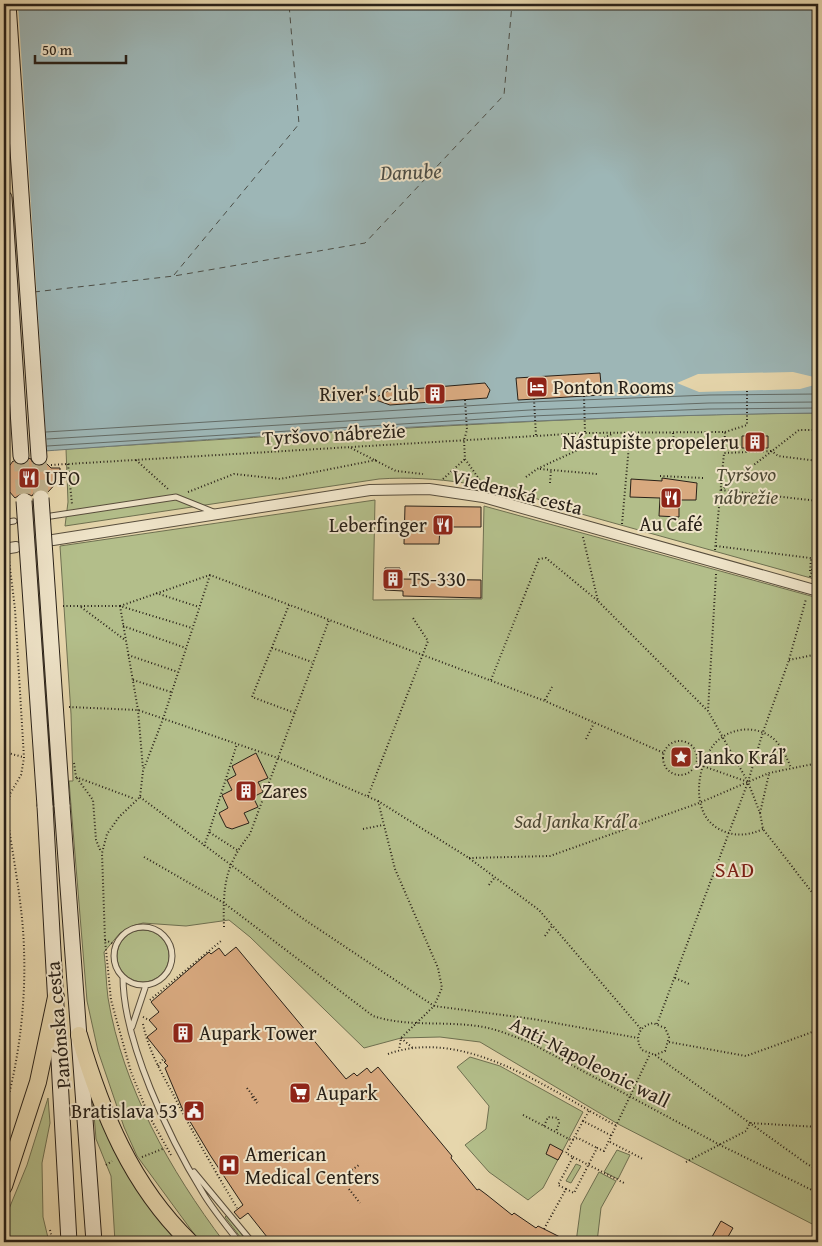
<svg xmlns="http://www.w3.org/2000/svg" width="822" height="1246" viewBox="0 0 822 1246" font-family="'Gentium Book Plus',serif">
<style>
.green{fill:#b3be8a;stroke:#6e7051}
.water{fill:#9db6b6;stroke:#6f7a77}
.pier{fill:#e6d6ac}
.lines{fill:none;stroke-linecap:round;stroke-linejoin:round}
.shore{stroke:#636c67;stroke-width:1}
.ferry{stroke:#4c4e47;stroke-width:1;stroke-dasharray:6 5;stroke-linecap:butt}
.building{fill:#d8a97f;stroke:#292118}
.secondary-tunnel{stroke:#c0b28e;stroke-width:15;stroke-dasharray:15 8;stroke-linecap:butt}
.service-casing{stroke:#584e3d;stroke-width:7}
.minor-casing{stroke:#584e3d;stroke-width:12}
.secondary-casing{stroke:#292118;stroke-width:17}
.primary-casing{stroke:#292118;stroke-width:18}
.path{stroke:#292118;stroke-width:2;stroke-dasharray:1 2.5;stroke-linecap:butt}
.service{stroke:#efe4c9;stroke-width:5}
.minor{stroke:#efe4c9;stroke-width:10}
.secondary{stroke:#efe4c9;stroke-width:15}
.primary{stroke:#e6d6ac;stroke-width:16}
.secondary-bridge-casing{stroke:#292118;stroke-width:17;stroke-linecap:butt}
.secondary-bridge{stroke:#efe4c9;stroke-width:15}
.labels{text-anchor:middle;stroke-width:4;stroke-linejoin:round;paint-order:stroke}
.poi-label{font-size:20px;fill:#292118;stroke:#efe4c9;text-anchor:start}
.street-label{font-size:20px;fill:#292118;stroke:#efe4c9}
.park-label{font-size:20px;font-style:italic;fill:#4c4834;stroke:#efe4c9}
.water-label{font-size:21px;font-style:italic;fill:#4c4e47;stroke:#efe4c9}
.quarter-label{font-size:22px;letter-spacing:1px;fill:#7a1f14;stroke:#efe4c9}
</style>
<rect width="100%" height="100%" fill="#e6d6ac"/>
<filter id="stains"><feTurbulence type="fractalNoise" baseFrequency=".004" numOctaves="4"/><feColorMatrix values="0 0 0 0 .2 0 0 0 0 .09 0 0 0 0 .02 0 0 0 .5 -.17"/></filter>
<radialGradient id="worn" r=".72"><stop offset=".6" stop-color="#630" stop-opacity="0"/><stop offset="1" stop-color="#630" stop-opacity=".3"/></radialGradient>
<path class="green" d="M818,413V580L549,505L548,502C493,486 437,475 379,479L65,526L68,502L66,449C316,434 567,415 818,413Z
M375,500L373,600L482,599L484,506L818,598V1227L618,1124L480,1042L440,1037L401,1038L364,1048L250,937L229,920L186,926L143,923L132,926L120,933L104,952C106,967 106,983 108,998C123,1088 170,1170 224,1242H200L137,1156L124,1127L98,1051L87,1001L69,781H73L71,714L60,546Z
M117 956a26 26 0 1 1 52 0a26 26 0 1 1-52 0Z
M470,1057L500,1066L583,1112L543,1188L528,1200L489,1172L465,1145L486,1129L489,1106L457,1067Z
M48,1098L50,1123L42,1163L43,1217L49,1242H4V1221L27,1165Z
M93,1102L174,1237L179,1242H115L111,1176L96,1139Z
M617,1150L630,1155L618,1179L604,1172Z
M576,1164L581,1166L571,1183L566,1181Z
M599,1172L616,1181L601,1208L597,1242H576L581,1205Z
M227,1215L248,1242H244L225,1217Z"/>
<path class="water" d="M4,4H818V413C547,416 275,434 4,454Z"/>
<path class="pier" d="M4,4H18L47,453L9,456L4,371Z
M793,372L818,378V384L800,389L699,392L677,383L698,374Z"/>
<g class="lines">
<path class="shore" d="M46,432L530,402L709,395L818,394
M47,439L530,410L709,403L818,402
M47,446L531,416L709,409L818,408"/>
<path class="ferry" d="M174,275L299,124L289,4
M34,292L174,276L365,243L504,95L512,4"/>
</g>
<path class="building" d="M600,373L602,395L518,400L516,378Z
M485,383L490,390L487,398L390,405L373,399L388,391Z
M742,436H768V448H742Z
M30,458L35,466H40L46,463L51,468H60V479L48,492L40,489L35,491L32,496L24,492L15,498L8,490L4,491V473L13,461L22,465Z
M662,478L697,483L696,500H679V517L659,516L660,498L630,497L631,479L662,481Z
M405,506L481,507V527H440L439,544H404Z
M385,568H400V579L481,580V598L403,596V591L385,590Z
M256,753L268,778L258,782L263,792L253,797L258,807L244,813L249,823L232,829L226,827L219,813L228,808L222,795L232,790L227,780L236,775L232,766Z
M236,947L346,1079L354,1073L357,1076L367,1068L371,1073L378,1067L452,1156L451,1158L477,1190L479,1189L487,1195L512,1215L514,1213L536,1228L538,1226L570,1242H271L248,1213L240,1219L234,1212L243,1205L210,1155L182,1108L165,1068L168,1066L164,1062L166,1061L147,1037L157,1029L149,1020L159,1012L151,1002L209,952L211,954L219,948L225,956Z
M550,1144L563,1151L558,1160L546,1154Z
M721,1221L733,1228L725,1242H709Z"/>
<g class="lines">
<path class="secondary-tunnel" d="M21,456L24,501
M39,457L41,498"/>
<g class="service-casing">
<path id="service" d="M51,516L176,497L216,513
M4,519L8,522L14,521
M4,887V967
M114 956a29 29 0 1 1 58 0a29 29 0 1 1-58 0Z
M123,977C123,1041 169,1138 203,1193C213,1210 227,1226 239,1242
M132,1027L146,985
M194,1172L252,1242"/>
</g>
<g class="minor-casing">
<path id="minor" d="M53,540L370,490L429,489L483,497L818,591
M4,549L16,547"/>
</g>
<g class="secondary-casing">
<path id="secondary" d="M8,4L39,457
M4,198L21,456
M62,805L94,1242
M45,806L69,1242"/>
</g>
<g class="primary-casing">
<path id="primary" d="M79,1035C102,1113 131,1185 190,1242
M4,1186L38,1082L56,997"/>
</g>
<path class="path" d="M584,396L585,433
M534,399L536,436
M465,400L467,430L464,440L465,459L484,486
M725,432L747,425V391
M673,433L674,442
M351,448L396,471L423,474
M136,460L168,489
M68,464L72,504
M51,465L585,433L725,432L724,453L772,451L799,430H818
M4,468H7
M540,469L597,474
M660,476L704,478
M526,477L537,469L612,434
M443,479L465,459
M550,483L551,470
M721,490L772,451L778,456L818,461
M721,490L818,501
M188,492L234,474L280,479L376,460
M622,524L630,434
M583,537L598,601L707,710
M716,546L818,559
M715,550L724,453
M810,571L811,559
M716,574L708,711L748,782L760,813L763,829L818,900
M810,577L815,559
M156,593L199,607
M289,605L252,697L295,713
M63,606H120L192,628
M120,606L210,575L545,701L664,753
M120,606L138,710L143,769
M81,607L125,640
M123,626L186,648
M272,648L312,662
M128,655L178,672
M789,660L818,654
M133,680L171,692
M491,680L539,559L546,558L598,601
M545,700L552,687
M69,707L138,710L278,758L378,801L469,858L539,910L641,1029
M586,739L594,723
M663 758a17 17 0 1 1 34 0a17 17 0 1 1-34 0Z
M4,752L23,757
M74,763L76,777L135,799
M697,764L748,782
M77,778L93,800L96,840L101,852
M368,796L428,641L413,618
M140,797L302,918L434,1006L533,1019L638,1038
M378,801L395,869L438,968L442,988L434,1006L401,1038L399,1050
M760,813L769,774
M363,829L383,825
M763,829C748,836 734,837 719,829C691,814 696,770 712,747C726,727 758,723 776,741C783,749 787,758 791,768
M204,846L209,832
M237,850L209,832L237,744
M144,857L224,903L373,1016C407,1027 441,1021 477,1026C495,1028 512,1036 529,1042L720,1145L818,1193
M469,858L550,856L699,803L769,773L818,763
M489,885L495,877
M224,927C223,888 224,866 250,834L329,620
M545,936L552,926
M105,940L116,945
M675,978L689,984
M150,1000L221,941
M143,1017L149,1020
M143,1024C148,1049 161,1072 173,1094C193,1133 215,1171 237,1208
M657,1024L748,782L763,732L789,660L806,599
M401,1038L414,1049
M669,1042L746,1056L818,1030
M388,1054C466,1026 550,1091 617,1126
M655,1055L665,1051L669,1037L665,1028L653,1023C639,1026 634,1038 642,1050L655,1055L807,1164L818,1170
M158,1066L164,1058
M247,1088L258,1102
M252,1097L257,1103
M4,1112C19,1063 26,1001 24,950C23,905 13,859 7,814L10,794L21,775L24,758L15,609L9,560
M523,1115L571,1140L578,1138L597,1148
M583,1121L589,1111
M544,1126L548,1117L558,1118L559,1123L556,1132
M610,1142L643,1159
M171,1155L148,1114L131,1072L111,1000L105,940L102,853L107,834L119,817L140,797L143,771L163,719L210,575
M142,1157L165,1148
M573,1157L624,1183
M686,1162L746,1131L750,1123L818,1127
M106,1165L112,1161
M349,1172L359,1165
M349,1189L360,1203
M566,1189L558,1185L573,1157L566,1153L583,1121L612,1136
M544,1229L566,1189L574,1193L597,1148L604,1151L650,1054
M50,1230L53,1242
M113,1242H116"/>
<use href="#service" class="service"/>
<use href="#minor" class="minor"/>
<use href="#secondary" class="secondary"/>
<use href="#primary" class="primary"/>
<g class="secondary-bridge-casing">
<path id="secondary-bridge" d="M41,498L62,805
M24,501L45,806"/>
</g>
<use href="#secondary-bridge" class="secondary-bridge"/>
</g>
<defs>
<g id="hotel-square" transform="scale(1.125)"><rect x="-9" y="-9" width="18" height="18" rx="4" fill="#8f2418" stroke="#efe4c9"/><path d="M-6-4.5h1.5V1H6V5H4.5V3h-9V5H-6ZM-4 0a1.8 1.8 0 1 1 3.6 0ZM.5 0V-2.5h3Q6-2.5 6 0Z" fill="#fff"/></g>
<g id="building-square" transform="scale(1.125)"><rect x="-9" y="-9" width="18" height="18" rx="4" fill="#8f2418" stroke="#efe4c9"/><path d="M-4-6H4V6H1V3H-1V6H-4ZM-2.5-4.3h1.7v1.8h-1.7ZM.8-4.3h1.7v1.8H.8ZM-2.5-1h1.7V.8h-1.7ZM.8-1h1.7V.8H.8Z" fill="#fff"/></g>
<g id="restaurant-square" transform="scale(1.125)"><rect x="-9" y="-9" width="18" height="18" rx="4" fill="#8f2418" stroke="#efe4c9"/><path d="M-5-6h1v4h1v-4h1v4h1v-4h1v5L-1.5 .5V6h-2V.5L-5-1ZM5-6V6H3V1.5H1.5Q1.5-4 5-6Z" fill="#fff"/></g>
<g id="sight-square" transform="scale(1.125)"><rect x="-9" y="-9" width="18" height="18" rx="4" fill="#8f2418" stroke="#efe4c9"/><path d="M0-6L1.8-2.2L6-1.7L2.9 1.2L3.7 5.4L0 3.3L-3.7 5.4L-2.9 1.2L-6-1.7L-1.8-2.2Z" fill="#fff"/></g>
<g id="supermarket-square" transform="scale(1.125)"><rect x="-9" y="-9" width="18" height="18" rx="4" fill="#8f2418" stroke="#efe4c9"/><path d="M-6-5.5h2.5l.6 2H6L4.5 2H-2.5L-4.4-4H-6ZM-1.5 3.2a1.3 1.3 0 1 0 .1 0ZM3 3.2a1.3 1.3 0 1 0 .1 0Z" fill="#fff"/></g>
<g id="civic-square" transform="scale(1.125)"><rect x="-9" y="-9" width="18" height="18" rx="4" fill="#8f2418" stroke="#efe4c9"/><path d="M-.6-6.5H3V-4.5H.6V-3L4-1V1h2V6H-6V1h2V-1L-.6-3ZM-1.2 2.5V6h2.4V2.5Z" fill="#fff"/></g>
<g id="hospital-square" transform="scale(1.125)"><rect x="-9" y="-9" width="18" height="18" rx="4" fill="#8f2418" stroke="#efe4c9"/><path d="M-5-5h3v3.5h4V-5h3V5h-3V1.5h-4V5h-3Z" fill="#fff"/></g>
</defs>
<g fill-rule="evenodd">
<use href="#hotel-square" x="537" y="387"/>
<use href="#building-square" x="435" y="394"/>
<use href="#building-square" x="755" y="442"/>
<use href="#restaurant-square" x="29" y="478"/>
<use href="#restaurant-square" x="671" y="498"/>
<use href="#restaurant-square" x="443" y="525"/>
<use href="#building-square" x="393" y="579"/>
<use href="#sight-square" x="681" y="757"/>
<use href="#building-square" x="246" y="791"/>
<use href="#building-square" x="183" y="1033"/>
<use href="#supermarket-square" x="300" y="1093"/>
<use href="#civic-square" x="194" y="1111"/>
<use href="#hospital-square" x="229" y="1165"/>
</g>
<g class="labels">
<g class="poi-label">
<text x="553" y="394">Ponton Rooms</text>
<text x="419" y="401" text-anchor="end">River's Club</text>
<text x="739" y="449" text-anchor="end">Nástupište propeleru</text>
<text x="45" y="485">UFO</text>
<text x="671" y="531" text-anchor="middle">Au Café</text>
<text x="427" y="532" text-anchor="end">Leberfinger</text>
<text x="409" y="586">TS-330</text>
<text x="697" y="764">Janko Kráľ</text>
<text x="262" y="798">Zares</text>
<text x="199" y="1040">Aupark Tower</text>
<text x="316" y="1100">Aupark</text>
<text x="178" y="1118" text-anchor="end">Bratislava 53</text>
<text x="245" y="1161">American<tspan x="245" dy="23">Medical Centers</tspan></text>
</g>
<g class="street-label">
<text transform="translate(334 434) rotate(-3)" y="7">Tyršovo nábrežie</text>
<text transform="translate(517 492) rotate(14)" y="7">Viedenská cesta</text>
<text transform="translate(58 1025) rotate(-95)" y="7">Panónska cesta</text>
<text transform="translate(590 1062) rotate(27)" y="7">Anti-Napoleonic wall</text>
</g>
<g class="park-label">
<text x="746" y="481">Tyršovo<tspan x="746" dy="23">nábrežie</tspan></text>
<text x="576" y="828">Sad Janka Kráľa</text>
</g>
<g class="water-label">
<text transform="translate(411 172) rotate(-2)" y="7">Danube</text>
</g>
<g class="quarter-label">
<text x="735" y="877">SAD</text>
</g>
</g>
<rect width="822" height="1246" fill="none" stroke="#e6d6ac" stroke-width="20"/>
<rect x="5" y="5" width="812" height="1236" fill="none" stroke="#292118" stroke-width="2.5"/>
<rect x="10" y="10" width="802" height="1226" fill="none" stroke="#292118"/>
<path d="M35 55v8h91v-8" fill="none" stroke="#292118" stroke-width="2.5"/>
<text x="42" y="55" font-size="15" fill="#292118" stroke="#efe4c9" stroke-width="4" paint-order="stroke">50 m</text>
<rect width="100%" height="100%" filter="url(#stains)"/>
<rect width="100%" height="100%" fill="url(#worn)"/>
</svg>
